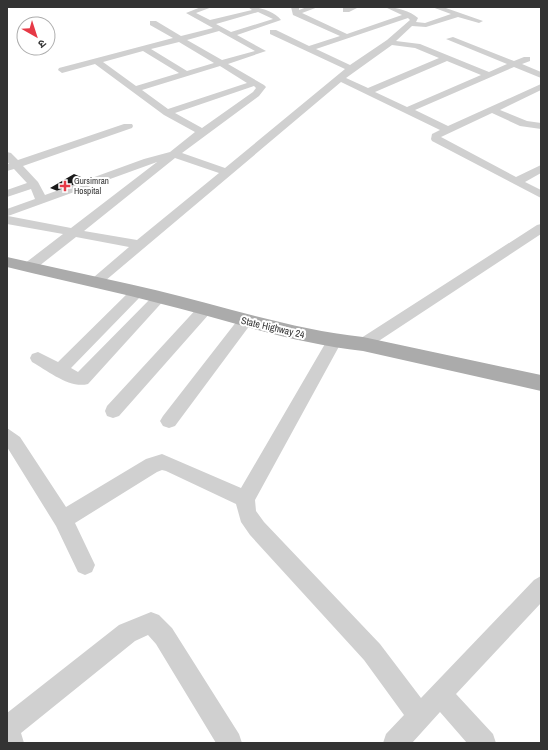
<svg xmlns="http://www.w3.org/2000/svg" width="548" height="750" viewBox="0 0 548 750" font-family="'Archivo Narrow','Noto Sans Devanagari',sans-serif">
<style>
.building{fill:#1a1a1a}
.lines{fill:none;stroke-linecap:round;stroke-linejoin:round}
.minor{fill:#d0d0d0;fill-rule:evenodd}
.major{fill:#ababab;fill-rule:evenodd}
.poi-dot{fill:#e63946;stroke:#fff;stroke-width:1.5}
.labels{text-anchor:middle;stroke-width:4;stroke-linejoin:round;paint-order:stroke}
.far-poi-label{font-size:9px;fill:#333;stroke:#fff;text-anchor:start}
.street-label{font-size:10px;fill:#333;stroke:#fff}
</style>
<rect width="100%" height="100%" fill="#fff"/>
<path class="building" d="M74,174L88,180L60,192L50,188Z"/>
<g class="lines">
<path class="minor" d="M201,7H212L196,13L210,20L252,10L248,7C259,7 274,11 281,20L237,35L266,51L228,64L264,85L266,87L259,96L182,153L225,168L345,69L270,34V30H276L309,46L340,36L293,15L291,7H299V10L307,7H318L302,13L347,34L402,15L385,7C397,7 410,11 418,18L416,22L425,23L451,14L432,7H443L483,21L479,23L458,17L426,27L412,26L396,41L420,44L489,72L507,64L446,39L453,37L514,61L524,57H530V61L522,64L541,72V78L514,67L415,110L448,126L541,84V90L500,110L527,121L541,123V129L520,126L492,113L441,137L516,177L541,165V173L525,182L541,190V198L432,141L431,139L432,134L440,130L341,82L99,286H89L87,283L129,247L76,237L34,270H24L22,267L24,264L63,234L7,224V209L35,199L31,189L7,197V190L27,183L14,169L7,171V164H9L7,161V152L11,153L18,160L124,124H132L133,126L132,128L23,166L38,182L45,195L144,159L170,152L195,132L164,115L95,64L62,73L58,70L59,68L173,38L150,25V21H156L181,36L213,28L186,13ZM258,12L273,19L231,32L216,24ZM408,18L410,20L387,40L350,65L316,49ZM219,31L255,51L222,60L187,40ZM179,42L214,63L187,71L151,49ZM392,45L415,48L439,58L368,88L346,78ZM143,51L179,73L136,86L103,62ZM447,61L481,75L407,107L375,92ZM220,66L247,83L168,109L142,90ZM254,86L256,88L253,92L202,128L175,113ZM175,158L219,173L137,240L84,231ZM157,162L71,228L8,216Z
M348,7H359L349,12H343V8Z
M541,224V234L368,348L363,350L358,348L355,344L358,340L537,225Z
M136,288L141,290L143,293L141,296L71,368L78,372L154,295L159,293L164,295L166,298L88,384C70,389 48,371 32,362L30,358L32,354L38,352L58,362L131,290Z
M205,304L210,305L212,309L210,313L119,416L113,418L107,416L105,411L107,406L200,305Z
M245,316L250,317L252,321L250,325L175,426L169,428L163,426L160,421L163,416L240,317Z
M334,335L339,337L342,341L255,500L256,511L264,522L380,644L421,698L534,580L541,576V603L456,694L493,734L496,743H467L440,712L412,743H383L386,734L404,715L364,660L250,535L241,522L236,504L166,471L162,470L157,472L75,523L95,565L92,572L85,575L78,572L56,526L7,447V428L20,437L66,507L146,459L162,454L241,488L329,337Z
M151,612L159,615L172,628L239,734L242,743H216L156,644L148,635L135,641L21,733L24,743H7V713L119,625Z"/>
<path class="major" d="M7,257C73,272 140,285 206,303C258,317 309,331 363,337L541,375V391L363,351C309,345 257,330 204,315C139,297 73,283 7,267Z"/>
</g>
<path class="poi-dot" d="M63 180h4v4h4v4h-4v4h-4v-4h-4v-4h4z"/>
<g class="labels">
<g class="far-poi-label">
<text x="74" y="184">Gursimran<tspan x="74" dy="10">Hospital</tspan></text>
</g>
<g class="street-label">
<text transform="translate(273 327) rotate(13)" y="4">State Highway 24</text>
</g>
</g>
<rect width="548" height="750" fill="none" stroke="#333333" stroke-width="16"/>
<g transform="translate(36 36) rotate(141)"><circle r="19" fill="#ffffff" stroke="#adadad"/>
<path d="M0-3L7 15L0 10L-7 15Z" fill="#e63946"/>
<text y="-6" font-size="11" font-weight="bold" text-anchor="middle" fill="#333333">उ</text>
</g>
</svg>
